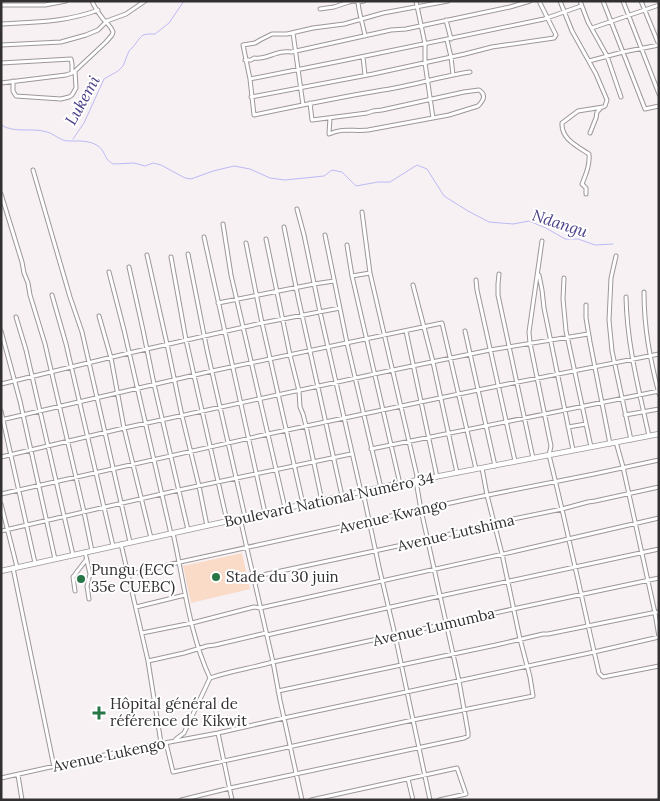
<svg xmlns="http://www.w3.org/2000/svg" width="660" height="801" viewBox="0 0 660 801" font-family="Lora,serif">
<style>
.green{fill:#f9dbc8}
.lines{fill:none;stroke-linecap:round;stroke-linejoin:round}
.stream{stroke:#bdbaf5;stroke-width:1}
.minor-casing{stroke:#9d9799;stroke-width:5}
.secondary-casing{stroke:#9d9799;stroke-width:6}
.minor{stroke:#fff;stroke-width:3}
.secondary{stroke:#fff;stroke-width:4.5}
.poi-dot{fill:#277646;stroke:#fff;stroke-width:2}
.labels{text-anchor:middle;stroke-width:4;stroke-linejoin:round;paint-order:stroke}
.street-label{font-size:15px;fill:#333031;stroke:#fff}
.poi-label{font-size:15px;fill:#333031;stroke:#fff;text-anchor:start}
.water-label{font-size:16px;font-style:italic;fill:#4b4187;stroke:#fff}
</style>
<rect width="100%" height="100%" fill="#f7f1f3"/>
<path class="green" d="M242,553L250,589L191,603L183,566Z"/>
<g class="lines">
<path class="stream" d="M1,125C16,134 31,127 47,132C54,134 61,141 68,141C78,141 90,140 98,146C103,149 104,154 107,159C108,160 111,163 113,164L134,163L145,166L153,163L161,165L185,178L191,179L213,171L234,166L250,169L270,178L285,180L324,176L332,170L342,172L356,186L378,182H390L417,165L427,169L444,196L468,211L489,222L513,224L529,221L546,228L565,239H578L595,245L613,244
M73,139L84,123L104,79L118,71L123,66L129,51L133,47L139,39L143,35L148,34H155L169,23L184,1"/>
<g class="minor-casing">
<path id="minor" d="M416,1L425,44V63L433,118
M448,1L383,13L344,24L313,28L287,34H272L260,40L255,43L243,45L250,79L254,115C297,106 340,97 383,90C412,86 441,76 470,72
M560,1L572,31L596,74L607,100L605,106L603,107L578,111L562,123C561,139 577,146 589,154C590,165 586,174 582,184L586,188V194
M580,1L588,22L607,56L621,97
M603,1L645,109L659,106
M623,1L659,94
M358,2C359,14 363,24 365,36
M1,5H45L66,1
M320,9L334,7L349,2L353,1L358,2L364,1
M446,20L451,39
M1,24C34,22 67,22 98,10
M592,28L659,5
M293,33L303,105
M447,40L451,57L453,75
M1,45L61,42L86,35L98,30L107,21L126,14L145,1
M363,57L365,75
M245,60H251L254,58C264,60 273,53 283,52C289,51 291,53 296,51L391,30L406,29L510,7L530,1
M589,61L623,52L659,45L641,1
M1,63L71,59L72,64V73
M250,79L341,61L544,19L581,6
M13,81V91L16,96L61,99L69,97L72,95L76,88L75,71
M1,83L66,75L72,73L75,71L106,42L112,35L113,32C111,26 107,23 103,19C100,15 94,6 92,1
M251,97L373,74L465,54L492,47L554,38L556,35L539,1
M310,103L312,120L367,113L373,111L382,110L464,92L479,90C487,95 483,101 478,106L449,115L368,130C353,132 345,127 329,134L330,118
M590,133L596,118L597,112L600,109
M33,170L70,297L82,332L130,542
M1,194L22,262L24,273L28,283L30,295L45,344L84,512L92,551
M297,209L304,235L320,312L361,492
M223,224L231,275L285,508
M284,227L298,297L342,496
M325,235L347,343L381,488
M204,237L265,513
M266,239L290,355L299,391L300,407L303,414L306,426L322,501
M542,241L529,332L530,343L551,446L549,455C567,527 582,600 599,673L603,677L659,666
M246,243L262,323L303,504
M347,245L352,276L400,484
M188,254L207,350L245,517
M147,255L167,344L182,416L199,486L207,526
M616,256L611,278L609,320L612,351L631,440
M171,257L186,340L227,521
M129,267L143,330L154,384L188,530
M109,272L124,330L171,534
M499,274L498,284V295L533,458
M539,275L542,290L544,308L573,450
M352,276L370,273
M564,278L563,299L566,331L591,447
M476,280L477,290L515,461
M413,285L433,362L457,473
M644,292C644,328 650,359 659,394
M52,295L66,344L113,546
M626,297C627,345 639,390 649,436
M218,303L314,284L334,281
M586,305V318L590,342L610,444
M99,316L111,358L124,428L151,538
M16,317L26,350L73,555
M1,331L20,401L55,559
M406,331L437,477
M465,331L495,466
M1,384L129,353L262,323L340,308
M1,411L35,563
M625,415L659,409
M1,420L212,371L442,323L476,469
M568,427L586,424
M616,442L623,467L655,613L659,637
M371,449L659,391
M1,457L124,428L393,370L490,350L588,334
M363,492L379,567L395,635L430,800
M1,494L268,434L478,390L659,354
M1,504L17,567
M240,518L273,662L280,700L302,800
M1,531L179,490L351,454
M173,533C184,582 189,633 210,678
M121,544L148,661L161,743
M85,552L90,574L87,586L89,599
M13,568L54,767
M128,575L180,562L478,497L594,474L659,460
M253,578L267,574L435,538L458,532L469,530L475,528L508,520L562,509L588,502L595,501L659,487
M75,591L73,577L86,560
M136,607L185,595
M142,633L192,623L254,607L260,608L512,552L659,518
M267,635L440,596L659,549
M148,661L184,653L207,646L215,645L266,633
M210,678C230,671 252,668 273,662L513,609L659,578
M278,691L496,645L543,634H548L652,613L659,612
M218,733L232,800
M175,741L176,739L184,733L210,678
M166,743L173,772L413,720L533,696L530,677L520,639L502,554L487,495L482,468
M18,775L22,800
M1,778L127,750L218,733L284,718L594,652L659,637
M408,779L413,800
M181,800L230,788L464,738L468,736V732L459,681L421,510L416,481L417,476L370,273L362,212
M311,800L457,768L466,794L439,800"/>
</g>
<g class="secondary-casing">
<path id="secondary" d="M1,571L387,486L659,434"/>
</g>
<use href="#minor" class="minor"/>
<use href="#secondary" class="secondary"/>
</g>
<g class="poi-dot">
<circle cx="216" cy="577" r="5"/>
<circle cx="81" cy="579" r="5"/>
<path d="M96.5 705.5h5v5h5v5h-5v5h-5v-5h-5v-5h5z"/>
</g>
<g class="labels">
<g class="street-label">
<text transform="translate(329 500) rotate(-12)" y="5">Boulevard National Numéro 34</text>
<text transform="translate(393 516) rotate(-13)" y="5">Avenue Kwango</text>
<text transform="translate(456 533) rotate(-13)" y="5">Avenue Lutshima</text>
<text transform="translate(434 627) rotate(-13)" y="5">Avenue Lumumba</text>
<text transform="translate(109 755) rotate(-12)" y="5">Avenue Lukengo</text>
</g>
<g class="poi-label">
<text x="91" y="575">Pungu (ECC<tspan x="91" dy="17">35e CUEBC)</tspan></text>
<text x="226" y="582">Stade du 30 juin</text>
<text x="110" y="709">Hôpital général de<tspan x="110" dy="17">référence de Kikwit</tspan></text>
</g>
<g class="water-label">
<text transform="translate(82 100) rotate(-61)" y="6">Lukemi</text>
<text transform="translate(560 223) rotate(18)" y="6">Ndangu</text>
</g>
</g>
<rect width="660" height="801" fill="none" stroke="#333031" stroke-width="5"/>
</svg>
